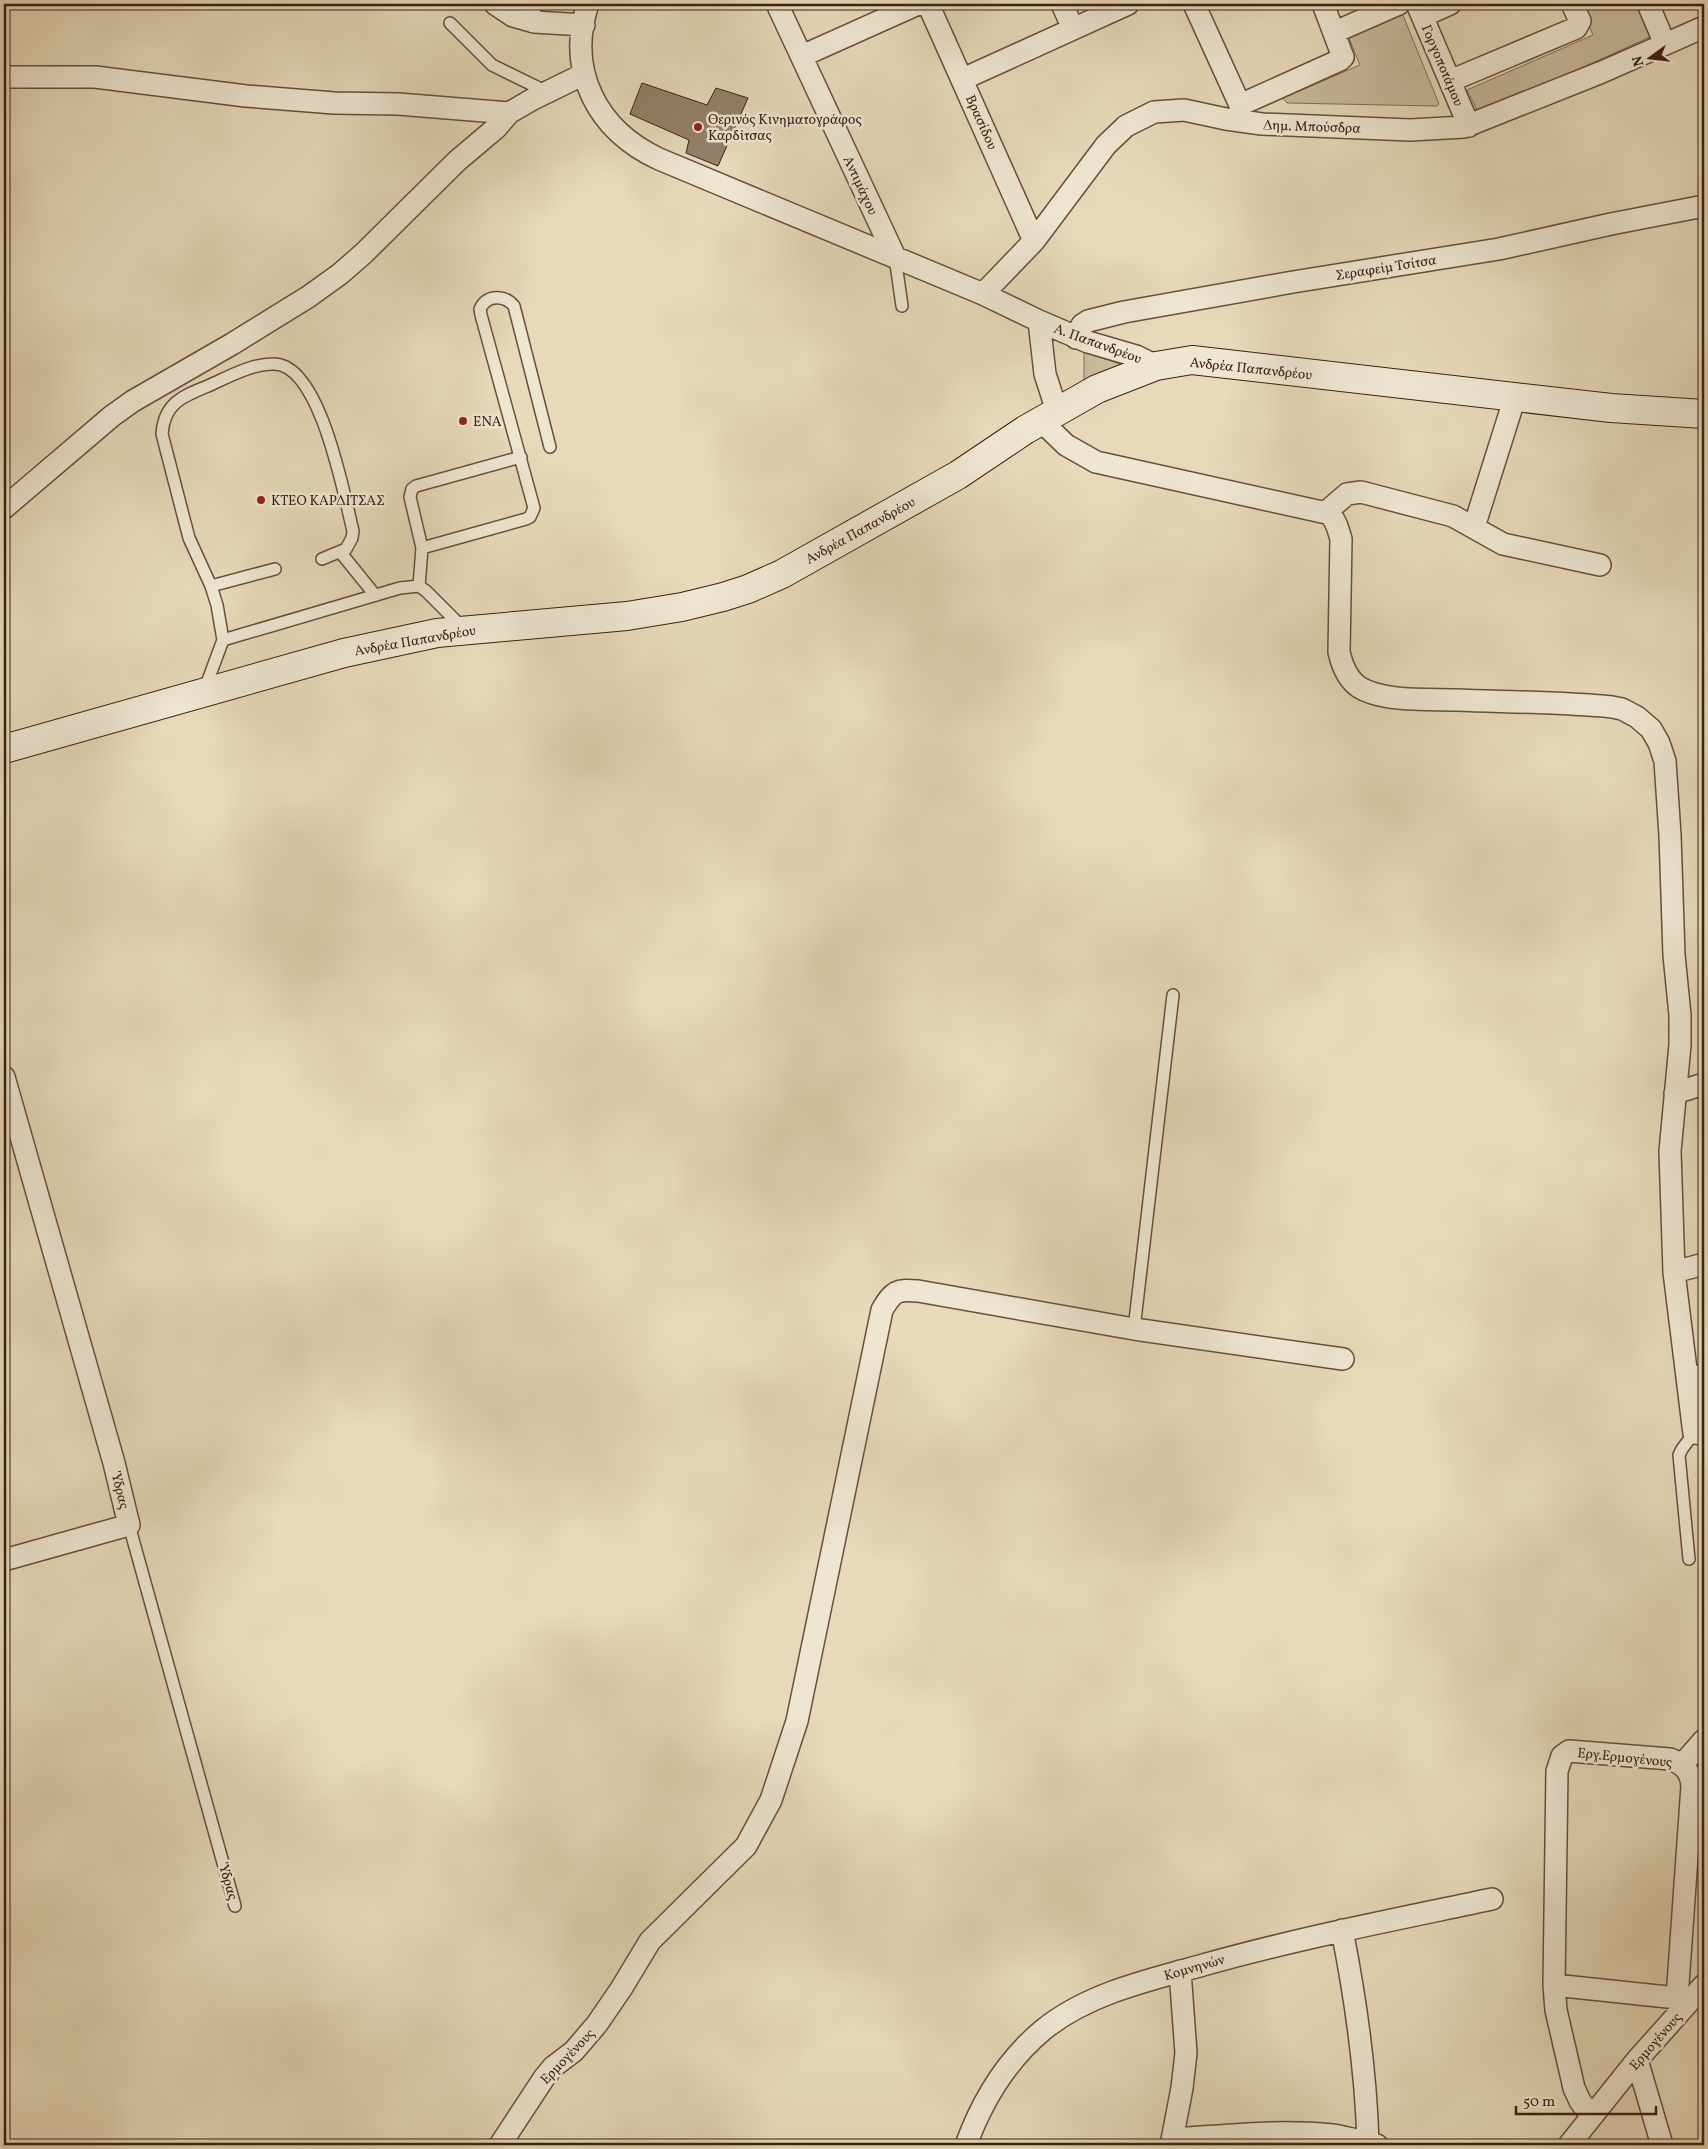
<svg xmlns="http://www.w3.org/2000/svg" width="1708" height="2149" viewBox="0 0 1708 2149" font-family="Vollkorn,serif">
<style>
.green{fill:#caba9e;stroke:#846d59}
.building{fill:#95806a;stroke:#3d2014}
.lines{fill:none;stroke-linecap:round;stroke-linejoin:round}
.service-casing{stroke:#684e3e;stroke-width:14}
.minor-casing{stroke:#684e3e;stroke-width:24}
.secondary-casing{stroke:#3d2014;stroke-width:30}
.service{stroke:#efe6d2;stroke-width:11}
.minor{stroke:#efe6d2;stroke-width:21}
.secondary{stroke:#efe6d2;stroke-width:28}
.poi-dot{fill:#8f2418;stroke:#efe6d2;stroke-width:2}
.labels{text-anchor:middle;stroke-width:5;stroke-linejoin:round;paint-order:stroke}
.street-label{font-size:14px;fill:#3d2014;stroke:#efe6d2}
.poi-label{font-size:14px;fill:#3d2014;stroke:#efe6d2;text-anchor:start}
</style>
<rect width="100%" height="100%" fill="#e7d9ba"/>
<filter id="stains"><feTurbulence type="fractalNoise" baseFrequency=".004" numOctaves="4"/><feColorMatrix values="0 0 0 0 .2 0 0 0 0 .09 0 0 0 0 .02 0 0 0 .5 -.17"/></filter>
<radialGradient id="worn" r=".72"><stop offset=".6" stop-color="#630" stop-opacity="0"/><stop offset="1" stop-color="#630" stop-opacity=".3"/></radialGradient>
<path class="green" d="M1580,4H1636L1650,37L1479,114L1467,90L1593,35Z
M1402,13L1439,104L1437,106L1287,103L1283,98L1360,65L1348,36Z
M1084,352L1120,364L1121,371L1084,387Z"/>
<path class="building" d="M642,83L707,105L716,88L748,98L718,166L686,153L689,140L630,114Z"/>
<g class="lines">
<g class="service-casing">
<path id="service" d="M450,23L492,65L547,92
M895,257L902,306
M422,548L526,519L530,517L534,508L481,315L480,309C487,294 505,295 514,306L550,447
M341,553L375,595
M211,586L275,569
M419,586L422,548L410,497L412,489L416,486L521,457
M223,640L217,605L211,586L189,538L162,434C164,403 183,396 208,386C228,377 251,364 273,364C320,362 344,495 353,531L352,538L346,549L322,559
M204,691L223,640L400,588L419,586L426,591L463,628
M1134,1329L1173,995
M129,1525L235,1906
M1689,1559L1679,1455L1682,1449L1694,1433"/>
</g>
<g class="minor-casing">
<path id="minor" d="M495,4L513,16L534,22
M525,4L534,22L584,25
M588,4C566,71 597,130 659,159L983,294L1039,321L1045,374L1057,411
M777,4L895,257
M928,4L1034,241
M1062,4L1073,29
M1194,4L1240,105L1241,119
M1417,4L1469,126
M1648,4L1665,44
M1423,16L1450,4
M1335,32L1399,4
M802,56L918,4
M4,77H95L246,96L334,103L398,104L509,113
M963,79L1128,4
M1450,81L1576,28L1580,21L1572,4
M1240,105L1340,60L1343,57L1323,4
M983,294L1034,241L1106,145L1126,126L1154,112L1184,110L1226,119L1262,124L1410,130L1464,127L1602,72L1704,27
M1039,321L1088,342L1136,356L1156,366
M1076,338L1082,325L1088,321L1124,312L1293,282L1499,249L1611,224L1704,206
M1041,421L1066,445L1096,462L1331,514L1337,526L1341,539L1339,652C1342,665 1347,679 1359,687C1382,702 1429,699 1456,700C1508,702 1560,702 1612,707L1622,709L1637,717L1651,729L1659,743L1665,761L1670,835L1674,955L1680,1015V1045L1670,1151L1674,1272L1693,1426L1694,1433L1704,1434
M4,508L112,416L133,401L232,344L308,297L340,274L363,254L457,161L496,128L509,113L533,99L584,74
M1326,512L1347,494L1361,492L1453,516L1503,544L1600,565
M1474,527L1515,397
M4,1077L114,1463L129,1525L4,1560
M1675,1093L1704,1084
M1674,1272L1704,1264
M1687,1378L1704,1375
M1682,1765L1704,1740
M1342,1930C1356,2001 1366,2071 1368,2143
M1554,1985L1677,1998
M1637,2060L1662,2145
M1591,2116L1580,2101L1574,2088L1556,2010L1554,1985L1557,1771L1562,1756L1569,1751L1670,1759C1684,1764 1691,1772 1692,1786L1677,1998L1685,2006
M1173,2139C1225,2136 1279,2129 1332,2135C1347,2137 1362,2142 1377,2145
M500,2145L544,2078L553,2067L574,2051L597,2024L621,1989L650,1941L746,1846L771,1800L797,1721L882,1310C893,1291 897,1289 918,1291L1134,1329L1343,1359
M966,2145C982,2101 1007,2060 1043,2030C1086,1995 1144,1981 1196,1967C1294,1939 1393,1920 1492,1899
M1171,2145L1182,2088L1186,2053L1180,1971
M1569,2145L1637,2060L1704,1985"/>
</g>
<g class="secondary-casing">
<path id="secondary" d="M4,749L344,653L437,633L627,616L682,607L723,597L748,589L782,574L958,475L1025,430L1097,389L1156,366L1192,360L1611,408L1704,414"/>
</g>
<use href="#service" class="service"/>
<use href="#minor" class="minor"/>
<use href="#secondary" class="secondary"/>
</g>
<g class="poi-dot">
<circle cx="698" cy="127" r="5"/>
<circle cx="463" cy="421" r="5"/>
<circle cx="261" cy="500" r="5"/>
</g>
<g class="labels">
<g class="street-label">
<text transform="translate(1443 65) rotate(67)" y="5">Γοργοποτάμου</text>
<text transform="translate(982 122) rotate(66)" y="5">Βρασίδου</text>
<text transform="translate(1312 126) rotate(2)" y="5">Δημ. Μπούσδρα</text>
<text transform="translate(861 185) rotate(65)" y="5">Αντιμάχου</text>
<text transform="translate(1386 267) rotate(-9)" y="5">Σεραφείμ Τσίτσα</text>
<text transform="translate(1098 343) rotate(20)" y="5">Α. Παπανδρέου</text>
<text transform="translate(1251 368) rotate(6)" y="5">Ανδρέα Παπανδρέου</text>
<text transform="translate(860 530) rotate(-29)" y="5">Ανδρέα Παπανδρέου</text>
<text transform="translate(415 640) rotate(-10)" y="5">Ανδρέα Παπανδρέου</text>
<text transform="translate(121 1491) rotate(76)" y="5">Ύδρας</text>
<text transform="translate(1625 1757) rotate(6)" y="5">Εργ.Ερμογένους</text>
<text transform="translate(229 1882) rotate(74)" y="5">Ύδρας</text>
<text transform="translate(1194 1967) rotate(-16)" y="5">Κομνηνών</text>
<text transform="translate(1655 2041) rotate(-49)" y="5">Ερμογένους</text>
<text transform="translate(567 2056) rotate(-46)" y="5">Ερμογένους</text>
</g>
<g class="poi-label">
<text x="708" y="124">Θερινός Κινηματογράφος<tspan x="708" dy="16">Καρδίτσας</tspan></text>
<text x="473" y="426">ΕΝΑ</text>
<text x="271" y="505">ΚΤΕΟ ΚΑΡΔΙΤΣΑΣ</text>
</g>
</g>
<rect width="1708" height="2149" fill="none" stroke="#e7d9ba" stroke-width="20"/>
<rect x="5" y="5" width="1698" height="2139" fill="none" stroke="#3d2014" stroke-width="2.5"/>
<rect x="10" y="10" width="1688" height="2129" fill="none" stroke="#3d2014"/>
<g transform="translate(1650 58) rotate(255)" stroke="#efe6d2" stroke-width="4" paint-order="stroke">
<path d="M0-4L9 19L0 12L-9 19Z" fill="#3d2014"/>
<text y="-8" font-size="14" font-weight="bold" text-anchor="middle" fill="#3d2014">N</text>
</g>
<path d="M1516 2106v8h140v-8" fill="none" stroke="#3d2014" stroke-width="2.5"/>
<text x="1523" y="2106" font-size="15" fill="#3d2014" stroke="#efe6d2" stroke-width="4" paint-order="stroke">50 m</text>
<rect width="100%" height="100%" filter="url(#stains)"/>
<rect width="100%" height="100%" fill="url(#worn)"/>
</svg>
